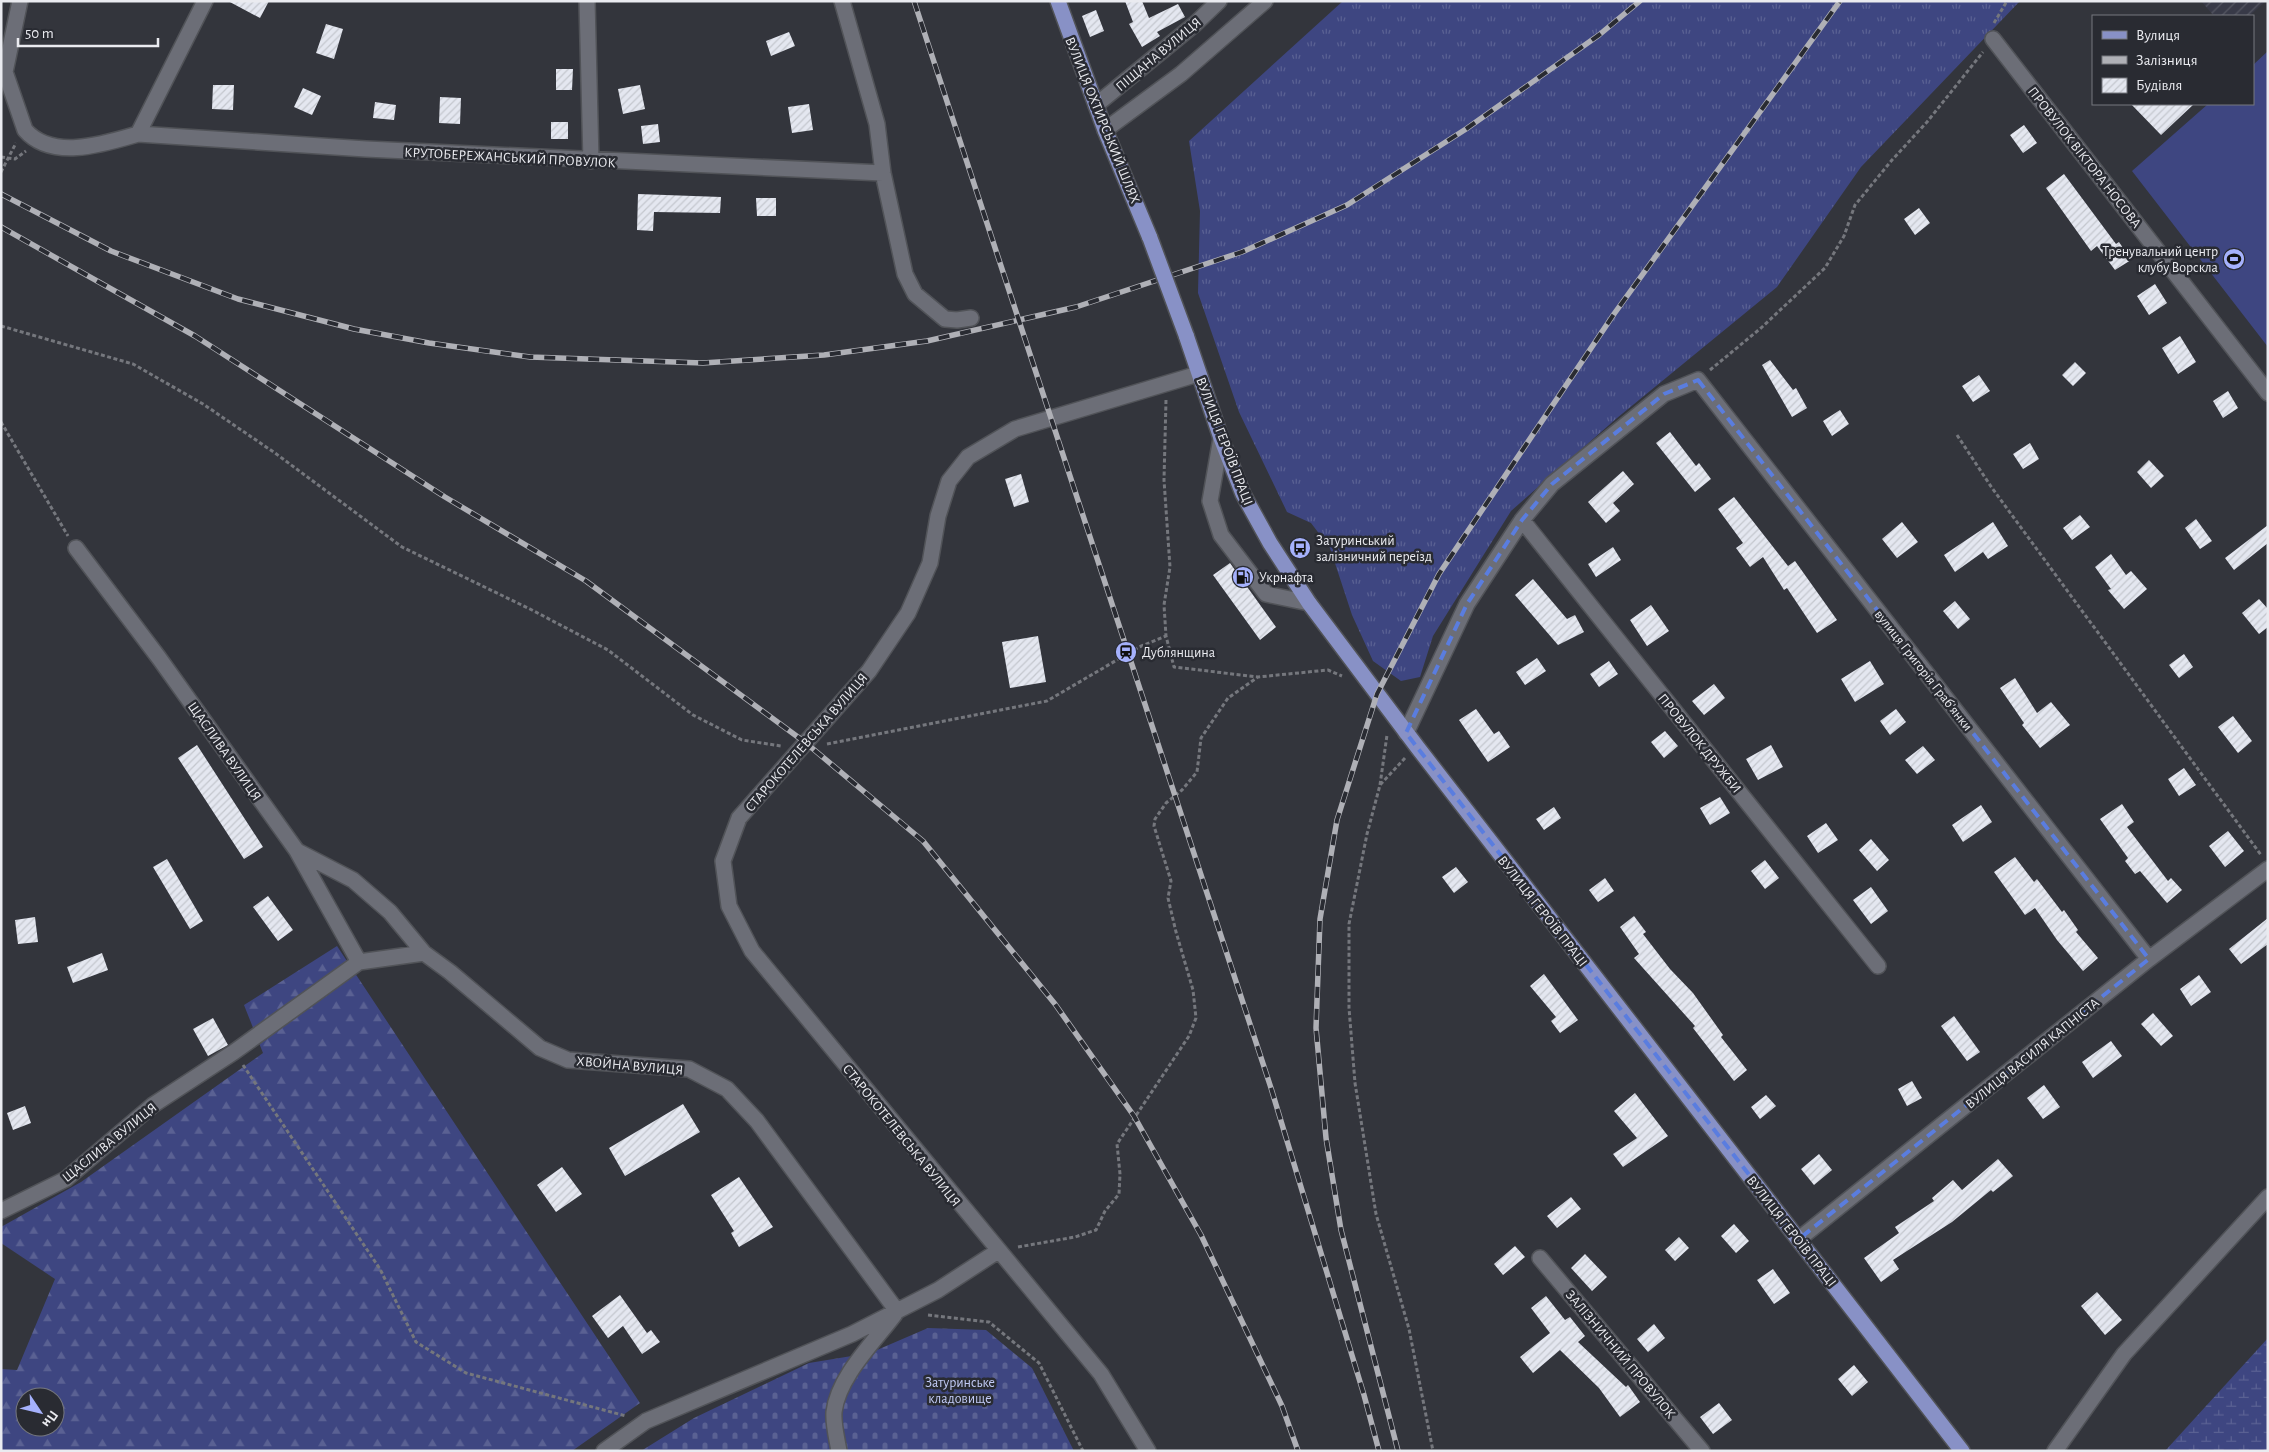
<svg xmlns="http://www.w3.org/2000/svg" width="2269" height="1452" viewBox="0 0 2269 1452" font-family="'Alegreya Sans',sans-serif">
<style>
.industrial{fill:url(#industrial-furrows)}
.grass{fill:url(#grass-tufts)}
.forest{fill:url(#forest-firs);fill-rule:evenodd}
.wetland{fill:url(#wetland-marsh)}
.cemetery{fill:url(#cemetery-stones)}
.garden{fill:#3e4681}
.building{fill:url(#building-hatch)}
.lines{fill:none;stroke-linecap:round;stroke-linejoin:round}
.minor-casing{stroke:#515358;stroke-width:18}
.major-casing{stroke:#515358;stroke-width:18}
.path{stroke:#75777d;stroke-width:3;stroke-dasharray:4 2.5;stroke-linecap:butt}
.minor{stroke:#6c6e77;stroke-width:15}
.major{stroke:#8891c6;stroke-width:15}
.rail-casing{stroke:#afb0b6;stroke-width:5.5}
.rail{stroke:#292b32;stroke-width:4;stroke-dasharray:11;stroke-linecap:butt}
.major-bridge-casing{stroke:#515358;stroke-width:18;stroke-linecap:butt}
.major-bridge{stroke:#8891c6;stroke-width:15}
.marked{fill:none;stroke:#5a7ddf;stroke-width:4;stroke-dasharray:10 6;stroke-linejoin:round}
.labels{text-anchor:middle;stroke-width:5;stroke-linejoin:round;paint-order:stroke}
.street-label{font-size:14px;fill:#eaebf0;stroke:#292b32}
.poi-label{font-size:14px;fill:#eaebf0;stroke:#292b32;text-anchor:start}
.park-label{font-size:14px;fill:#c1caf5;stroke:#292b32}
</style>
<defs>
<pattern id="industrial-furrows" width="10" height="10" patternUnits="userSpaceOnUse" patternTransform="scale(1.25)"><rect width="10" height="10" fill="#383a48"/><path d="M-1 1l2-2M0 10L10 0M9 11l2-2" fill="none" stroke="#555763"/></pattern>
<pattern id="grass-tufts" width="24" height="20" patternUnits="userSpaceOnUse" patternTransform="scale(1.25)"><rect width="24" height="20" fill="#3e4681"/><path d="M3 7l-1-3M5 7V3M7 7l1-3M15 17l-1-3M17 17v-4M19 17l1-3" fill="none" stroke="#5a6193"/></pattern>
<pattern id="forest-firs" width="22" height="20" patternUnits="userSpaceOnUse" patternTransform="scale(1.25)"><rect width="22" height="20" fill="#3e4681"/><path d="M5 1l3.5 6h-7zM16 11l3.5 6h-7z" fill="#5a6193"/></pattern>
<pattern id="wetland-marsh" width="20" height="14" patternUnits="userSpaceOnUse" patternTransform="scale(1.25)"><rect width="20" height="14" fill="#3e4681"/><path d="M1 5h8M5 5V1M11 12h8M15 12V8" fill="none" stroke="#5a6193"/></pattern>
<pattern id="cemetery-stones" width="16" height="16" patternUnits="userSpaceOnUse" patternTransform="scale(1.25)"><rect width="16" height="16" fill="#3e4681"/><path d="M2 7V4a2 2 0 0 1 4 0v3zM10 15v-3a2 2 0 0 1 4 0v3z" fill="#5a6193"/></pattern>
<pattern id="building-hatch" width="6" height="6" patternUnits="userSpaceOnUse" patternTransform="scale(1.25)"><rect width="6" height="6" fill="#e4e7f0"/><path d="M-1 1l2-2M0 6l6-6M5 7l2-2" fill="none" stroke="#c4c7ce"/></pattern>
</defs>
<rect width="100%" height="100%" fill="#33353c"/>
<path class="industrial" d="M2201,1H2266L2249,16H2214Z"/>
<path class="grass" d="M1343,1H2020L1861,167L1777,287L1617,418L1511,511L1433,636L1420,677L1401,681L1373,661L1352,615L1330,548L1311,523L1287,512L1239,412L1198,293L1200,211L1189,141Z"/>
<path class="forest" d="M337,946L640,1403L572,1451H1V1369L17,1370L55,1279L1,1243V1227L81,1182L263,1053L244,1005ZM25,1397H55V1427H25Z"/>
<path class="wetland" d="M2268,1338V1451H2165Z"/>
<path class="cemetery" d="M928,1328L986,1330L1032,1368L1074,1451H641L694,1418L809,1363L870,1353Z"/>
<path class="garden" d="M2268,51V347L2132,171L2208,104H2253V65Z"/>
<path class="building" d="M228,1H269L260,18Z
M1125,1H1142L1149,18L1178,4L1185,17L1157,32L1160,36L1142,47L1129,24L1133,22Z
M1096,10L1104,31L1090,37L1082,16Z
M326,24L343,29L334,59L316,53Z
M789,32L795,46L771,56L766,41Z
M556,69H573L572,90H556Z
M213,85H234L233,110L212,109Z
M640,85L645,109L623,114L618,89Z
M303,88L321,96L312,115L294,107Z
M440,97L461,98L460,124L439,123Z
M375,102L396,105L394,120L373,118Z
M809,104L813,130L792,133L788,107Z
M2131,104H2194L2161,135Z
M551,122H568V139H551Z
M658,124L660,142L643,144L641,126Z
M2024,125L2037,143L2023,153L2010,135Z
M2064,174L2116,244L2119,242L2131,260L2115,270L2097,246L2091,251L2046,188Z
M638,194L721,197L720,213L654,212L653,231L637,230Z
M756,198H776V216H757Z
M1919,208L1930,223L1915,235L1904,219Z
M2155,284L2167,303L2149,315L2137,296Z
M2180,336L2196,362L2178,374L2162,348Z
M1770,360L1793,390L1796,388L1807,408L1792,417L1762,365Z
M2075,362L2086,373L2073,386L2062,375Z
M1979,375L1990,391L1973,402L1962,386Z
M2228,391L2238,408L2223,418L2213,401Z
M1840,410L1849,424L1832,436L1823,421Z
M1670,432L1696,466L1699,463L1711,479L1695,492L1656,443Z
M2030,443L2039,459L2023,469L2013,454Z
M2149,460L2164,476L2151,488L2137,472Z
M1623,471L1634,484L1613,503L1620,511L1606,523L1588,502Z
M1021,474L1029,502L1014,507L1005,479Z
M1734,497L1788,566L1795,561L1837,620L1817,633L1787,588L1784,590L1763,557L1750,567L1736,548L1743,543L1718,509Z
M2080,515L2090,527L2072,540L2063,528Z
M2196,519L2212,541L2200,549L2185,528Z
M1902,522L1918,542L1897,558L1882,539Z
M1993,522L2008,546L1988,559L1983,552L1955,572L1944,555Z
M2268,525V543L2234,570L2225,558Z
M1613,547L1621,560L1596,577L1588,564Z
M2111,554L2126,575L2131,571L2147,589L2124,609L2108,590L2111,589L2095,567Z
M1230,563L1276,627L1260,640L1213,575Z
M1533,579L1567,619L1575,615L1584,632L1558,645L1515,595Z
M2259,599L2268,609V627L2259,634L2242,613Z
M1955,601L1970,619L1958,629L1943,611Z
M1651,605L1669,631L1647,646L1630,620Z
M1038,636L1046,682L1010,688L1002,642Z
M2184,654L2193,667L2179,678L2169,665Z
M1537,658L1546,671L1525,685L1516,672Z
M1609,661L1618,674L1599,687L1590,674Z
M1870,661L1884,684L1855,702L1841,679Z
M2015,678L2037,713L2051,702L2070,725L2040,748L2022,725L2024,723L2000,688Z
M1714,684L1725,698L1704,715L1692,701Z
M1476,709L1494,734L1499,731L1510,747L1488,762L1459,720Z
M1896,709L1906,722L1890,735L1880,721Z
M2233,716L2252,741L2238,753L2218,727Z
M1665,731L1678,746L1664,758L1651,742Z
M197,745L263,847L244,859L178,758Z
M1771,745L1783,767L1758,780L1746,759Z
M1923,746L1935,760L1917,774L1905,760Z
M2184,768L2196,785L2179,796L2168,779Z
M1720,797L1730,813L1710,825L1700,808Z
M2122,804L2134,822L2127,827L2168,881L2171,878L2182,890L2167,903L2140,871L2135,874L2125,861L2128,858L2100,819Z
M1981,805L1992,822L1963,842L1952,825Z
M1554,807L1561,818L1544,830L1536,819Z
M1826,823L1838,840L1818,853L1807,836Z
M2228,831L2244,851L2225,867L2209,846Z
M1871,839L1889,860L1877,871L1859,850Z
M2015,857L2034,882L2037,879L2062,912L2064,910L2078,930L2076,932L2098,958L2083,971L2057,940L2035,908L2025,915L1994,872Z
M167,859L203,921L190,929L153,867Z
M1765,860L1779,878L1765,889L1751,871Z
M1456,867L1468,882L1454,893L1442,877Z
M1605,878L1614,891L1598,902L1589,890Z
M1871,887L1888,911L1871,924L1853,900Z
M268,896L293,930L278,941L253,907Z
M1634,916L1646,932L1643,934L1670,969L1693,993L1723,1035L1721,1037L1747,1070L1734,1081L1693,1028L1695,1026L1634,958L1639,954L1620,927Z
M35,917L38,942L18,944L15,920Z
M2268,918V944L2241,964L2229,949Z
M102,953L108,970L73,983L67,967Z
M1544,974L1578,1020L1560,1033L1551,1021L1556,1017L1530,986Z
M2199,975L2211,992L2191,1006L2180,989Z
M2153,1013L2173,1036L2161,1046L2141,1024Z
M1954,1016L1980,1052L1967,1061L1941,1026Z
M213,1018L228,1045L208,1056L193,1029Z
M2111,1041L2122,1056L2093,1078L2082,1062Z
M1912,1081L1922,1098L1907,1106L1898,1089Z
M2044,1085L2060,1107L2043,1119L2027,1098Z
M1635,1093L1668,1136L1623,1167L1613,1154L1637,1138L1614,1111Z
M1766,1095L1776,1106L1760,1119L1751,1107Z
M683,1104L700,1132L625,1176L609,1148Z
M25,1106L31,1123L13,1130L7,1113Z
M1819,1154L1832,1170L1814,1185L1801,1169Z
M1998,1159L2013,1176L1993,1192L1991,1190L1952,1222L1893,1260L1899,1269L1881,1282L1864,1258L1899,1233L1895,1227L1934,1201L1932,1198L1953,1180L1962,1190Z
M562,1167L582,1194L556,1212L537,1185Z
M739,1177L773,1227L739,1247L731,1233L734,1231L711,1195Z
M1571,1197L1581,1209L1557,1228L1547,1216Z
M1734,1224L1749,1241L1736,1253L1721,1236Z
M1679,1237L1689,1248L1675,1261L1665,1250Z
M1515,1246L1525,1257L1503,1275L1494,1264Z
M1585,1254L1607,1277L1592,1291L1571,1268Z
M1773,1269L1790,1293L1774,1304L1757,1280Z
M2097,1292L2122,1320L2105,1335L2081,1306Z
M620,1295L647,1333L651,1330L660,1342L642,1354L623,1326L608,1338L592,1316Z
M1546,1296L1565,1320L1570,1317L1585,1336L1578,1342L1626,1387L1628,1385L1640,1402L1620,1417L1599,1388L1560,1350L1533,1373L1520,1357L1550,1333L1531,1308Z
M1654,1324L1665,1338L1648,1352L1637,1339Z
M1854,1365L1868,1382L1852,1396L1838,1379Z
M1719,1403L1732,1420L1713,1434L1700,1417Z"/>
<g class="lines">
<g class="minor-casing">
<path id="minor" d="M20,1L5,72L25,130C52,161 104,144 138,134L205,1
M587,1L591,161
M842,1L877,124L883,173L905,274L915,294L945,319L957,320L971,318
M1993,39L2268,393
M1096,105L1195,24L1219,1
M1105,130L1181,74L1265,1
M138,134L366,149L883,173
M1221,438L1210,501L1221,535L1266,594L1309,603
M1522,520L1878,966
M76,548L159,658L297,851L359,962
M1406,733L1467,604L1522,520L1552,484L1664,394L1698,380L2149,959
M297,851L353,880L390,912L424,953L450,972L540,1048L568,1060L689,1069L727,1089L757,1121L897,1311
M1,1211L66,1179L153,1105L234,1052L359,962L424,953
M1799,1239L2149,959L2268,869
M1540,1258L1702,1451
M604,1451L646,1421L852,1334L938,1290L998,1251
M839,1451C837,1439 833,1424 834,1412C838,1377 874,1342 895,1314
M1148,1451L1101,1374L752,951L729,906L723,861L739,818L869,671L908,613L930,563L938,516L949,481L968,457L1015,429L1198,374
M2055,1451L2124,1354L2268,1197"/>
</g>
<g class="major-casing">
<path id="major" d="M1058,1L1105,130L1150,238
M1186,335L1221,438L1243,494L1270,543L1309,603L1418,748L1962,1451"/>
</g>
<path class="path" d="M1994,23L2007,1
M1,157L15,159L26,151
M1,172L16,143
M1,326L133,364L203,404L275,453L402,547L530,609L608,650L693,715L742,740L781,746
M1710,370L1761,328L1825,268L1844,236L1855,205L1892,160L1927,122L1983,52
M1166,400L1164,480L1170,567L1164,605L1166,636
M1,422L68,536
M1957,435L1992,488L2261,855
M827,744L1047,701L1139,647L1166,636L1174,667L1258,677
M1405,758L1380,785L1367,834L1349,924V1008L1355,1083L1376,1214L1409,1329L1433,1451
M1380,785L1387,735
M243,1065L380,1269L416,1342L466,1373L626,1416
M1018,1247L1075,1237L1096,1230L1105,1211L1119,1194L1120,1174L1117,1144L1189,1036L1196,1018L1193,990L1176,932L1168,898L1171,881L1154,826L1155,819L1166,803L1182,790L1197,772L1201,738L1228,698L1258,677L1328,670L1342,676
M928,1315L989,1322L1039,1363L1083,1451"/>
<use href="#minor" class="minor"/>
<use href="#major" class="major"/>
<g class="rail-casing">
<path id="rail" d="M914,1L1271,1088L1364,1395L1379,1451
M1,194L111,251L238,299L354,329L429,343L530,357L703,363L824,355L927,341L1076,307L1242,252L1347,205L1466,129L1599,35L1640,1
M1,227L195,336L445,497L586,581L806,743L923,841L1055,1004L1134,1116L1201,1235L1282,1406L1298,1451
M1398,1451L1341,1230L1326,1138L1316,1028L1320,919L1337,820L1377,694L1439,574L1614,314L1840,1"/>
</g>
<use href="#rail" class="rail"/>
<g class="major-bridge-casing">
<path id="major-bridge" d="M1150,238L1186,335"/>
</g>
<use href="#major-bridge" class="major-bridge"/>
</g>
<path class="marked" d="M1698,380L2149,959L1799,1239L1406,733L1467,604L1522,520L1552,484L1664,394Z"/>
<defs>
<g id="stadium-disc" transform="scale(1.125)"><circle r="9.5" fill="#a5b1fc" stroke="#292b32"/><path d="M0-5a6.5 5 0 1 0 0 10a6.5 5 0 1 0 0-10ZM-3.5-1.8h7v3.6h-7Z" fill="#111"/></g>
<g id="bus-disc" transform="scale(1.125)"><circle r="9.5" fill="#a5b1fc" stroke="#292b32"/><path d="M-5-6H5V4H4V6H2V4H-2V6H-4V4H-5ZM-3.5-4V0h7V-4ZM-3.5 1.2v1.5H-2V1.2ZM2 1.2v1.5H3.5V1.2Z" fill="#111"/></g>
<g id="fuel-disc" transform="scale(1.125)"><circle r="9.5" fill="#a5b1fc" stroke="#292b32"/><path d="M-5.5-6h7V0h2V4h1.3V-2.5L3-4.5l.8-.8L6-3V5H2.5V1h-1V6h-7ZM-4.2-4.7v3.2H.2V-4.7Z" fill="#111"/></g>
<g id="station-disc" transform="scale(1.125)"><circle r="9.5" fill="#a5b1fc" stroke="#292b32"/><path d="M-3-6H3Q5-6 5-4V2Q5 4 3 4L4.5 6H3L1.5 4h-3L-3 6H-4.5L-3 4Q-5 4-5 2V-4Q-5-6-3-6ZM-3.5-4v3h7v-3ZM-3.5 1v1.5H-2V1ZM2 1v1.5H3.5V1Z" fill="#111"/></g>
</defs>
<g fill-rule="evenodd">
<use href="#stadium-disc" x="2234" y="259"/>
<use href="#bus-disc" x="1300" y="548"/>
<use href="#fuel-disc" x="1243" y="577"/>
<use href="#station-disc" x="1126" y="652"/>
</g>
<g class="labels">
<g class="street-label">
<text transform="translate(1158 54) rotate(-40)" y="5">ПІЩАНА ВУЛИЦЯ</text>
<text transform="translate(1103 120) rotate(68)" y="5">ВУЛИЦЯ ОХТИРСЬКИЙ ШЛЯХ</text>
<text transform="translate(510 157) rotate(3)" y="5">КРУТОБЕРЕЖАНСЬКИЙ ПРОВУЛОК</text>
<text transform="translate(2085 157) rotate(52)" y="5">ПРОВУЛОК ВІКТОРА НОСОВА</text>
<text transform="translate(1225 441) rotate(69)" y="5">ВУЛИЦЯ ГЕРОЇВ ПРАЦІ</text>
<text transform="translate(1924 670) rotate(52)" y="5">вулиця Григорія Грабʼянки</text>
<text transform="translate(806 742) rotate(-49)" y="5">СТАРОКОТЕЛЕВСЬКА ВУЛИЦЯ</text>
<text transform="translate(1700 743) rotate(51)" y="5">ПРОВУЛОК ДРУЖБИ</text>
<text transform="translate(225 751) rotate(55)" y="5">ЩАСЛИВА ВУЛИЦЯ</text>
<text transform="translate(1543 911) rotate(52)" y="5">ВУЛИЦЯ ГЕРОЇВ ПРАЦІ</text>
<text transform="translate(2032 1053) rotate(-39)" y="5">ВУЛИЦЯ ВАСИЛЯ КАПНІСТА</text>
<text transform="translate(630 1065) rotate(5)" y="5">ХВОЙНА ВУЛИЦЯ</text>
<text transform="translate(902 1135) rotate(51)" y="5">СТАРОКОТЕЛЕВСЬКА ВУЛИЦЯ</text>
<text transform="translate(109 1142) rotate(-39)" y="5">ЩАСЛИВА ВУЛИЦЯ</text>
<text transform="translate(1792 1231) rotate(52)" y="5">ВУЛИЦЯ ГЕРОЇВ ПРАЦІ</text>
<text transform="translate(1621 1354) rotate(50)" y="5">ЗАЛІЗНИЧНИЙ ПРОВУЛОК</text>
</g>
<g class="poi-label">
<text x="2218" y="256" text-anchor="end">Тренувальний центр<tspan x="2218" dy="16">клубу Ворскла</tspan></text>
<text x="1316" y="545">Затуринський<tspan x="1316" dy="16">залізничний переїзд</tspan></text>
<text x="1259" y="582">Укрнафта</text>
<text x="1142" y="657">Дублянщина</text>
</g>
<g class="park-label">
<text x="960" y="1387">Затуринське<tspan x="960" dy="16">кладовище</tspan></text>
</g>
</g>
<rect width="2269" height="1452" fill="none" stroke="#eaebf0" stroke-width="5"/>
<rect x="2092" y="15" width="162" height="90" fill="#292b32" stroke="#76787e"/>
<rect x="2102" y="31" width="25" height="8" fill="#8891c6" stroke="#76787e"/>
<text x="2136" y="40" font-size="15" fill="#eaebf0">Вулиця</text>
<rect x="2102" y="56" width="25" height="8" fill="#afb0b6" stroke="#76787e"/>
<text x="2136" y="65" font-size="15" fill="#eaebf0">Залізниця</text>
<rect x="2102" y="78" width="25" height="15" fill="url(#building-hatch)" stroke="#76787e"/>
<text x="2136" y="90" font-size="15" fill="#eaebf0">Будівля</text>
<g transform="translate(40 1412) rotate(125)"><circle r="24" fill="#292b32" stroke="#76787e"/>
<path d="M0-4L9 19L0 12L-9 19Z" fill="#a5b1fc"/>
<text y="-8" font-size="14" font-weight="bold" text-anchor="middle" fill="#eaebf0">Пн</text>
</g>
<path d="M18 38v8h140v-8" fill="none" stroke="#eaebf0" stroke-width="2.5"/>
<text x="25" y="38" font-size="15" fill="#eaebf0" stroke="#292b32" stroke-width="4" paint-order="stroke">50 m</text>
</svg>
